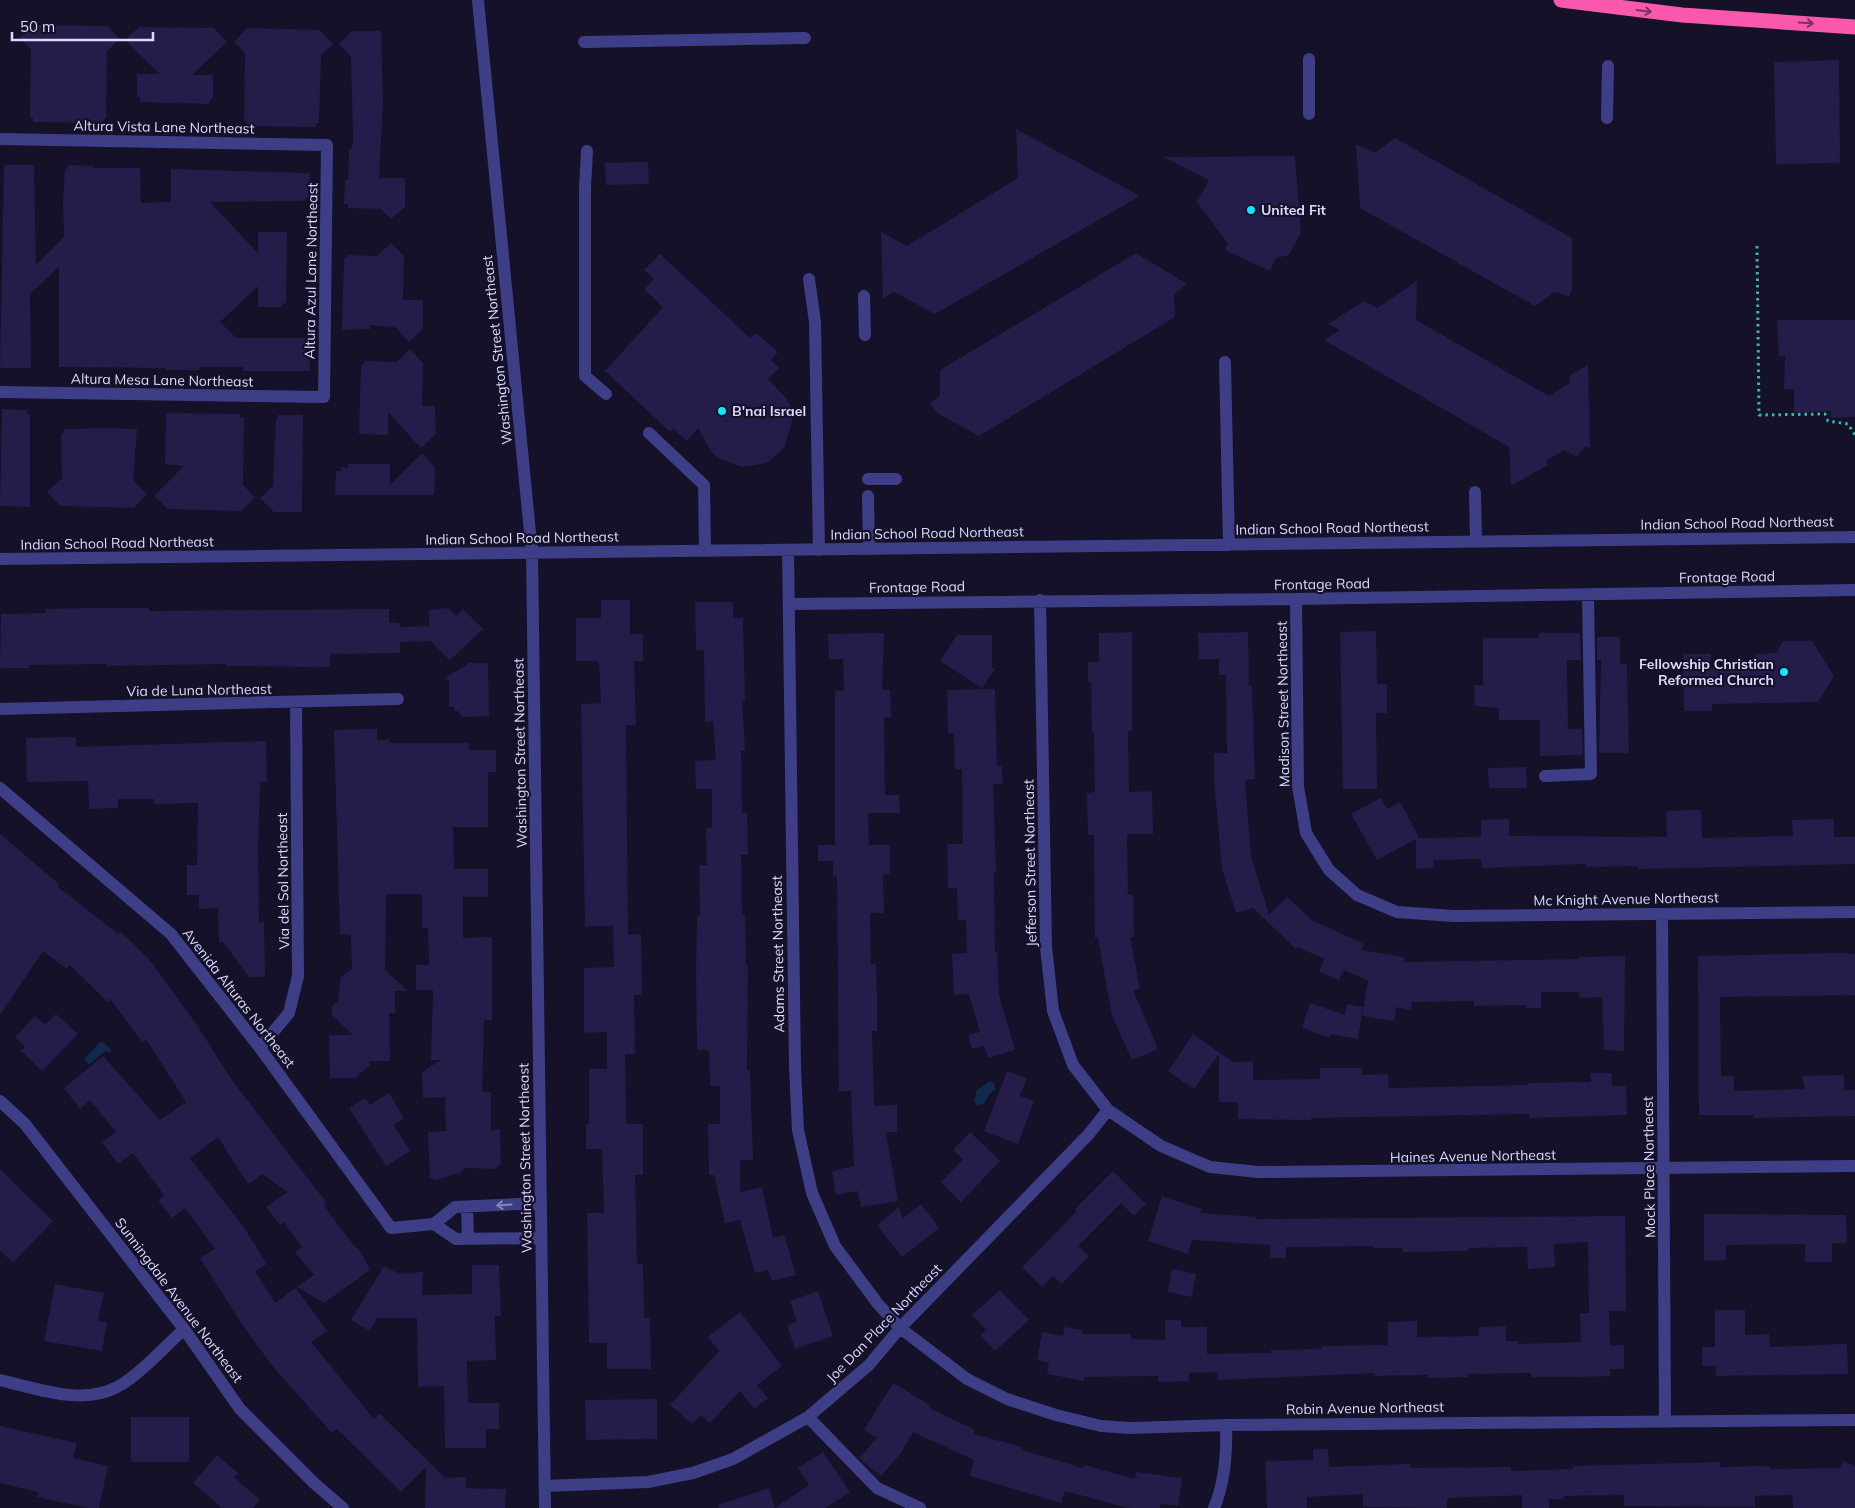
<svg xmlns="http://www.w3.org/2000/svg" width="1855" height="1508" viewBox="0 0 1855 1508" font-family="Mulish,sans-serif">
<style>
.water{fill:#102a4d}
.building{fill:#241d49}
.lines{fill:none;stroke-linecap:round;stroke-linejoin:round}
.path{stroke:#34b7aa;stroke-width:3;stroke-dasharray:2.5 4;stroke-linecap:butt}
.minor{stroke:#3d3e86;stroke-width:12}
.highway{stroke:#fa58ac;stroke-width:15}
.oneway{stroke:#7b3163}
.oneway2{stroke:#8584bc}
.poi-dot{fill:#0beaf8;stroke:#141128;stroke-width:2}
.labels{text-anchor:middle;stroke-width:4.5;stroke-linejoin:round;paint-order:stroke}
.street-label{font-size:14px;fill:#dcd9fe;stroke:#141128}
.poi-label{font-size:14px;font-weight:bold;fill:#dcd9fe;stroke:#141128;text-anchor:start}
</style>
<rect width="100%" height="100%" fill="#141128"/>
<path class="water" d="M101,1041L112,1050L109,1053L105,1051L89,1065L84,1059Z
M990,1081L994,1083L995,1090L989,1094L984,1104L976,1105L974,1100L977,1090Z"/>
<path class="building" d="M33,25L107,26L120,39L107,51L106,118L103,119V123L33,122V118L30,117L31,49L19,38Z
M139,27L214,28L227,42L192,75H213V99H210L209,104L140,102V97L137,98V74H160L125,40Z
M247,28L320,30L333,44L321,55L319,123H316V127L248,126L247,121H244L245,53L234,42Z
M352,31H381L383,100L379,178H405V207L391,219L381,209L348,208V204H344L345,180H348L349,149H352L353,139L351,56L339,44Z
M1839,60L1840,163L1776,164L1774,62Z
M1016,129L1140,196L935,314L894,292L883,298L881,232L907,246L1018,178Z
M1395,138L1572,238V288L1569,297L1555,292L1535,306L1360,208L1356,144L1374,153Z
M1295,156L1301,233L1289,255L1276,258L1270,271L1225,250L1228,244L1197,202L1209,180L1164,157Z
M648,162L649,184L606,185L605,163Z
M4,165H34L36,265L64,237L63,200L65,169H68V165L93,166V168H140L141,203L171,202V169L310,173L309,198H305V201L210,202L258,253V232H287L286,303L282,304V307H258V286L220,322L236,338H309L310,371H243V367H200V370H166V368L59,367V267L30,294L31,368H0Z
M391,243L404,256L403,300H423V329L409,342L395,327L370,325V329L342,330L344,258H347V255L377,256Z
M1136,253L1187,284L1174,294L1175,317L979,436L937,413L930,403L940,396V370Z
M660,254L750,338L756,333L778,352L771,360L779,368L768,379L786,398L792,410V422L784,448L767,463L743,467L722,460L712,453L698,428L687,441L673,428L670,432L605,371L663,307L644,289L654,279L644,270Z
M1417,281L1416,320L1549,396L1570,383L1569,376L1588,365L1590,448L1585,446L1577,457L1564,450L1546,461L1548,465L1511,486L1509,447L1324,340L1340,330L1328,324L1364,301L1377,308Z
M1777,320H1855V417L1831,418V411L1794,413V389H1784L1785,356L1779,357Z
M410,349L423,363L422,406H435L436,434L421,448L388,412V435L359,434L361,365L364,364V361L397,362Z
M2,409L27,410V414H30V507L0,506Z
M166,413L241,414L240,418H244L243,485L255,497L241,511L168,509L154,496L184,466L165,464Z
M278,415H303L302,512H274L260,498L273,486L276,419L278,418Z
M107,428L137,429L133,480L147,494L134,508L60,506L47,492L62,478L61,433H64V429Z
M422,453L435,467L434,495H335L336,471H341V467L348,468V464H390V485Z
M601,600H630V634H643V661H634L636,725H626L628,935L641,934L642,995H634L635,1054H625L626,1124H643V1175H635L637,1264H643L644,1318H650L651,1369H607V1343H589L587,1213H604L602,1149H586V1124H589V1069H607V1032L584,1033V968L614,967L613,926H585L581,704L601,703L599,661H576V618H601Z
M695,602H733V618H743L745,700H742L745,751H741L742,813H747L748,855H741L742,915H745L746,966H748L747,1071H750L753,1160H740V1192L762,1187L773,1238L784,1235L796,1275L772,1281L768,1270L755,1273L740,1220L725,1223L714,1175H709L708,1124H720V1086H710L709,1050H697L696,967L697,916H700L699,865H707L706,828H712V789H696L695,761L716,760L713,721L705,722L704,650L696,651Z
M90,608H149V611L389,609V623H399L400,627L429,626V610L448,608L456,616L463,609L483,629L450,660L430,641L400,642V653L330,654V667L226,666V664L107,666V664L29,665V668H0L1,614L46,613V609Z
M1376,631L1377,684H1387V713H1376L1377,789H1343L1340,632Z
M1132,632V731H1128L1129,792L1152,791L1153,834H1127L1128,895H1133L1134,937H1130L1140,989L1133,990L1158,1049L1132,1060L1112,1016L1098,938H1095L1094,835H1088L1087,793L1095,792L1094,732H1092L1091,682H1088V662H1099V633Z
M1248,632L1249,686H1252L1255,779L1245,780L1251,856L1269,915L1287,897L1312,920L1364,944L1361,950L1404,957V962L1578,959V957L1625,956L1624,1051L1604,1050L1602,997L1579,998V992H1541V1008H1526V1005L1474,1006V1001L1412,1002L1411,1010L1396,1007L1394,1021L1362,1016L1368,981L1344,970L1339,980L1319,972L1324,959L1298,947L1296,949L1253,908L1236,913L1222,869L1214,780V753H1227L1226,675H1219V659H1199L1198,633Z
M884,633L882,690H890L891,717H884L885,795H899L900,813H868L869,845H890V874H883L884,913H870L871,964H876L877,993V1031H872L874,1106L897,1105V1132H886L898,1201L861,1207L858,1191L836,1195L832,1171L854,1166L851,1091H839L837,876H833V861H818V845H835V691H844L843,659H829L828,634Z
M1539,633H1580L1581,660H1567L1568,729H1582L1583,755L1540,756V720H1499V708L1475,706L1474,685H1483V638H1539Z
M957,635H992V667L995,669L982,688L940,661Z
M1597,637H1620V664H1627L1629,753H1599L1601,660H1597Z
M1783,641H1812L1834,676L1818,702L1712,704V711H1684L1683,654H1711V668H1748L1756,654L1776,653Z
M469,663H488L489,716L462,717L458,711H454V707H449V682L446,677Z
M995,689L997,766H1002L1003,784H993L996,873H994L995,952H997L999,995L1015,1050L988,1058L984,1046L972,1049L968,1035L980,1032L969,994L954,995L952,954L967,953L966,920H958L957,888H948L947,844H963L962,769H955L954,733H948L947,690Z
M377,729V740L390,739V743H469V750H496V772H488V827H453L454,869H488V897H463V938L492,937V1020H484L482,1092H491V1130L500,1129L501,1165L497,1166L498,1169L464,1168L462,1172L437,1180L430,1178L428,1132L446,1131L445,1097L423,1098L422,1072L441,1060H431L433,990H416V965H429L428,928H422V894H386L385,970L408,991H395V1013H389L390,1061H368L370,1065L355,1078H330L329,1035H353L332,1015V1006L338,1001L341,977L352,969L351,935L340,934L334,730Z
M76,737V747L266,741L267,782H260L258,848L259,922H264L265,977H249L223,942H219L218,908L199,909V895H187V865H197L198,803L154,804V799H118V808L89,809L88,781L27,782L26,738Z
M1526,767L1527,788H1489L1488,768Z
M1381,798L1387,809L1400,802L1419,837L1417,838L1481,837V820L1509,819V836L1667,837L1666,811L1701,810L1702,838L1793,836L1792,820L1834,819V837H1855V864L1638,869V866L1586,867V864L1482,868L1481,859L1433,860L1434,868L1416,869V839L1377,860L1351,814Z
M0,834L59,884L57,886L118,934L121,932L149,959L197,1025L231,1079L326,1202L324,1206L354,1246L359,1249L370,1270L324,1303L297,1287L314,1275L295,1252L302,1247L284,1222L280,1225L266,1207L288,1192L262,1174L248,1184L218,1137L190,1158L245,1229L267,1264L255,1271L275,1303L296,1288L327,1331L311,1342L374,1419L379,1413L445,1478L466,1477V1488L506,1489L505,1508H425L426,1467L401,1492L337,1429L332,1433L274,1368L243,1326L200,1258L215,1249L185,1208L172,1218L158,1200L164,1195L133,1153L118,1164L102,1142L116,1132L90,1100L80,1109L64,1088L103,1056L160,1120L186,1102L146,1039L142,1042L110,999L108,1002L70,965L67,969L43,951L0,1015Z
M1844,953L1855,954V995L1720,997L1721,1076H1734V1091L1805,1089L1802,1076L1844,1075V1090H1855V1116L1753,1118V1115H1699L1698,956Z
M1310,1003L1345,1015L1347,1004L1363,1007L1358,1039L1331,1034L1330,1038L1302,1028Z
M56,1014L78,1034L42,1071L21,1051L25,1047L15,1037L35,1016L45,1025Z
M1193,1034L1233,1062L1253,1061V1080L1320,1079V1068H1362V1075L1388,1074L1389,1088L1528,1085V1083L1591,1082L1590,1073H1611L1612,1086H1626L1627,1115L1529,1118V1114L1311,1118V1120L1238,1119V1102H1219V1054L1194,1089L1168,1071Z
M1007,1071L1027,1078L1020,1096L1034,1101L1018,1144L984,1131Z
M389,1093L404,1118L394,1125L410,1151L386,1166L349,1108L365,1098L370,1105Z
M970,1132L1000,1161L961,1202L941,1182L963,1159L953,1150Z
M0,1169L53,1221L13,1263L0,1250Z
M1113,1171L1146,1204L1134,1216L1121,1203L1078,1246L1089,1256L1062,1284L1053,1276L1042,1287L1022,1267L1077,1211L1075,1209Z
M1162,1196L1202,1209L1200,1213L1256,1217V1219L1625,1216L1626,1311H1609L1610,1346L1624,1345V1369H1610V1376L1581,1377H1531V1373L1468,1374L1469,1377L1428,1378V1375L1375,1376V1373L1218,1380V1372L1189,1373V1381L1158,1382V1376L1084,1377V1381L1047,1374L1049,1363L1037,1360L1042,1332L1063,1336L1065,1327L1083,1330L1082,1334H1131V1339L1165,1340V1320H1181V1327H1207V1354L1271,1353V1350L1322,1349V1346L1388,1345V1322L1417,1321V1337L1479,1336L1478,1327L1506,1326V1341H1518V1344L1581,1342L1580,1313H1589L1588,1242L1554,1244L1555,1267L1528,1269L1527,1247L1468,1248V1251L1403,1252L1402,1248H1374V1246L1286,1247V1258H1270V1245L1192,1240L1188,1254L1148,1241Z
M921,1204L939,1228L902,1257L877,1225L899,1207L902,1219Z
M1704,1214L1846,1215L1847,1243H1832V1262H1805V1244L1726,1245V1260L1704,1261Z
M472,1265H499L501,1316H495L496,1360L467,1361L468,1403H499V1429H486V1448H445L444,1386L418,1387L417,1318H377L370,1331L351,1320L384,1266L399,1274L423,1272L422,1295L472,1294Z
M1172,1269L1196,1274L1192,1297L1168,1292Z
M55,1284L104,1293L98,1321L107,1322L102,1351L44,1341Z
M1000,1290L1029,1320L995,1351L980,1335L986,1330L972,1315Z
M818,1291L833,1336L795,1349L787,1325L797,1322L790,1301Z
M1715,1310H1745V1335L1769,1334L1770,1347L1847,1344L1848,1374L1716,1376V1366H1702V1347H1715Z
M740,1312L782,1366L757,1385L768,1398L754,1409L740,1391L710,1423L701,1415L692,1424L670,1405L719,1351L708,1337Z
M893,1383L930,1405L928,1407L975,1430L973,1434L1023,1447L1022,1450L1083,1468L1084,1465L1135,1479L1136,1472L1182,1478L1178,1506L1160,1504V1508H1129L1065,1491L1061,1503L970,1476L974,1460L913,1432L900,1454L881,1476L859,1458L877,1438L864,1430Z
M657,1399V1439L586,1440L585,1400Z
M131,1417H189V1462H131Z
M0,1426L77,1443L73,1458L108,1466L99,1508H88L37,1497L38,1492L0,1483Z
M1313,1449H1328L1329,1467L1410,1464V1468L1511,1467V1471L1573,1469V1466L1720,1462V1467L1770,1466L1771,1469L1840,1468L1843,1461L1855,1466V1508H1793L1792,1495L1755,1496V1507L1624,1506V1495L1564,1496V1499H1549V1508H1522V1495L1447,1498V1508L1363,1507V1494L1307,1497V1508H1267L1265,1461L1313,1460Z
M823,1452L850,1492L825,1508H718V1505L769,1488L775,1508L809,1485L798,1468Z
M217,1455L238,1473L234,1477L260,1500L253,1508H222L193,1483Z"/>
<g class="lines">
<path class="path" d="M1757,246L1759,415L1825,414L1828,421L1848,424L1855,435"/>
<path class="minor" d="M478,0L532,553L545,1508
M584,42L805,38
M1309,114V59
M1607,118L1608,66
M0,139L327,145L324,397L0,392
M587,151L585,188V376L606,394
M809,279L815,322L819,550
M864,296L865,335
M1225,362L1229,545
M649,433L704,485L705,551
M868,479H896
M1475,492L1476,541
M868,496L869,549
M788,550L795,1068L798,1130L812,1193L835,1246L878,1304L900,1328L967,1379L1007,1399L1056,1415L1101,1426L1130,1428L1226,1425L1855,1420
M0,559L1855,537
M1296,599L1298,786L1306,833L1329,870L1357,895L1397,912L1453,916L1855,912
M1040,600L1046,947L1053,1011L1073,1065L1108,1110L1161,1146L1210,1167L1258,1172L1855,1166
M789,604L1296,599L1855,590
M0,709L398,699
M1545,776L1591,774L1588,595
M0,788L171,934L260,1048L391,1228L434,1224L455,1207L541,1203
M1662,914L1665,1420
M260,1048L289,1013L298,976L296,702
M0,1101L25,1124L184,1329L240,1409L314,1483L343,1508
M467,1207L468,1239
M434,1224L456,1239L541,1238
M0,1380C35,1388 83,1406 117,1387C137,1377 167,1345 184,1329
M808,1417L877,1488L920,1508
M545,1486L648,1482L693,1473L733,1459L808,1417L869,1365L900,1328L1088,1135L1108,1110
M1214,1508C1225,1482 1227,1453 1226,1425"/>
<path class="highway" d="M1561,0L1682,15L1855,27"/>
</g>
<defs><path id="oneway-shaft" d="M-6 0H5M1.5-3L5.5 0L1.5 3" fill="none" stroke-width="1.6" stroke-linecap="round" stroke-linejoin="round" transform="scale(1.25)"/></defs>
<g class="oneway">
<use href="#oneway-shaft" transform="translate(1644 11) rotate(7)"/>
<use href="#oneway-shaft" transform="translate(1806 23) rotate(3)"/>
</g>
<use class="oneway2" href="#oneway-shaft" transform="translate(504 1205) rotate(176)"/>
<g class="poi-dot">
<circle cx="1251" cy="210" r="5"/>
<circle cx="722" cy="411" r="5"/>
<circle cx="1784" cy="672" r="5"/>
</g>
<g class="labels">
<g class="street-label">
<text transform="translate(164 127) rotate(1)" y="5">Altura Vista Lane Northeast</text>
<text transform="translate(311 271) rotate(-89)" y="5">Altura Azul Lane Northeast</text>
<text transform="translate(497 350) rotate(-96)" y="5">Washington Street Northeast</text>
<text transform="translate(162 380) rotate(1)" y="5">Altura Mesa Lane Northeast</text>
<text transform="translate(1737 523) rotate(-1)" y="5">Indian School Road Northeast</text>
<text transform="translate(1332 528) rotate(-1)" y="5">Indian School Road Northeast</text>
<text transform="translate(927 533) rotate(-1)" y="5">Indian School Road Northeast</text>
<text transform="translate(522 538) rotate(-1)" y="5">Indian School Road Northeast</text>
<text transform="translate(117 543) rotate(-1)" y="5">Indian School Road Northeast</text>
<text transform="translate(1727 577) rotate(-1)" y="5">Frontage Road</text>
<text transform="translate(1322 584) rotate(-1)" y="5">Frontage Road</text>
<text transform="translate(917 587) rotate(-1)" y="5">Frontage Road</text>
<text transform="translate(199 690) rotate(-1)" y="5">Via de Luna Northeast</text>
<text transform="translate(1283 704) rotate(-91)" y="5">Madison Street Northeast</text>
<text transform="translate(520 753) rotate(-91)" y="5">Washington Street Northeast</text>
<text transform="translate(1030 863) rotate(-91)" y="5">Jefferson Street Northeast</text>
<text transform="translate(283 881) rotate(-91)" y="5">Via del Sol Northeast</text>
<text transform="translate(1626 899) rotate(-1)" y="5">Mc Knight Avenue Northeast</text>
<text transform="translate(778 954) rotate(-91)" y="5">Adams Street Northeast</text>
<text transform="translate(239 998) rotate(52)" y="5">Avenida Alturas Northeast</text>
<text transform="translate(1473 1156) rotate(-1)" y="5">Haines Avenue Northeast</text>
<text transform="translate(525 1158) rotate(-91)" y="5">Washington Street Northeast</text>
<text transform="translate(1649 1167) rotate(-91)" y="5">Mock Place Northeast</text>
<text transform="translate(179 1300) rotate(53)" y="5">Sunningdale Avenue Northeast</text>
<text transform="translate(884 1323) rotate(-46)" y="5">Joe Dan Place Northeast</text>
<text transform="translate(1365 1408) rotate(-1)" y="5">Robin Avenue Northeast</text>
</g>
<g class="poi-label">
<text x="1261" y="215">United Fit</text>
<text x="732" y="416">B'nai Israel</text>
<text x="1774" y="669" text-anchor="end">Fellowship Christian<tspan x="1774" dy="16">Reformed Church</tspan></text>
</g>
</g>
<path d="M12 32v8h141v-8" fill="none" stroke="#dcd9fe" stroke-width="2.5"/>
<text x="20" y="32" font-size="15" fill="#dcd9fe" stroke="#141128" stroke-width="4" paint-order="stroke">50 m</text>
</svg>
